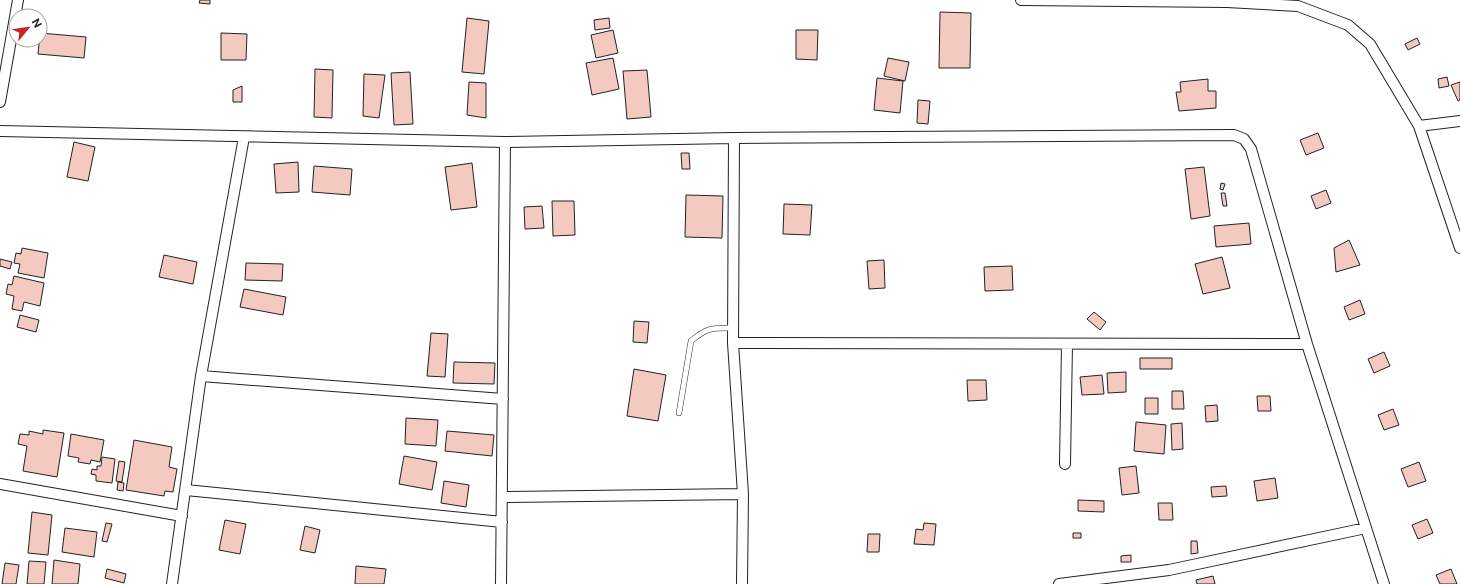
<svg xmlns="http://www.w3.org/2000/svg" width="1460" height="584" viewBox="0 0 1460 584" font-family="'Public Sans',sans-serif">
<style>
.building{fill:#f3c9c0;stroke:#222}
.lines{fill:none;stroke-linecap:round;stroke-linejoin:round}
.lane-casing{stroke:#222;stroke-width:6}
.street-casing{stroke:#222;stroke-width:12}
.lane{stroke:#fff;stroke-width:5}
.street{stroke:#fff;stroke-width:10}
</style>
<rect width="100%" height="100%" fill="#fff"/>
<path class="building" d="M200,0H210V4L199,3Z
M940,12L971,13L970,68H939Z
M467,18L489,21L484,74L462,72Z
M609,18L610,28L595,30L594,20Z
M613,30L618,53L596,58L591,35Z
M796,30H818L817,60L796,59Z
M40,33L86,37L84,58L38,54Z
M221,33L247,34L246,60H221Z
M1417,38L1420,44L1408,50L1405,44Z
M613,58L619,89L592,95L586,63Z
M888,58L909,62L905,81L884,76Z
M315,69L333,70L332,118L314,117Z
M647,70L651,117L627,119L623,71Z
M410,72L413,124L394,125L391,73Z
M364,74L385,75L379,118L363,116Z
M1447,77L1449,86L1439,88L1438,79Z
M877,78L903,81L900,113L874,110Z
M1208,79V91H1216V108L1179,111L1176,92H1181L1180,82Z
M469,82L486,83V118L467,115Z
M1460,82V100L1458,101L1451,85Z
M242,86V102H233V90Z
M918,100L930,101L928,124L917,123Z
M1318,133L1324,148L1306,155L1300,140Z
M74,142L95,147L88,181L67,177Z
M681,153H689L690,169H682Z
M298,162L299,192L276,193L274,164Z
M472,163L477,207L451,210L445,167Z
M314,166L352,169L350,195L312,192Z
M1204,167L1210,216L1191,219L1185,169Z
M1221,183L1225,184L1223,190L1220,189Z
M1326,190L1331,203L1316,209L1311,196Z
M1221,193H1225L1227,206H1223Z
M686,195L723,196L722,238L685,237Z
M552,201H574L575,235L553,236Z
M784,204L812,205L810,235L783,234Z
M542,206L544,228L525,229L524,207Z
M1249,223L1251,244L1216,247L1214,226Z
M1349,240L1360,265L1336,272L1334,248Z
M22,248L48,253L44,278L18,273L20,264L14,263L16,253L21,254Z
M164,255L197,262L193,284L159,277Z
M1222,257L1230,288L1203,294L1195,264Z
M0,259L12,262L10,269L0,266Z
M884,260L885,288L869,289L867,261Z
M246,263L283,264L282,281L245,280Z
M1012,266L1013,290L985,291L984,267Z
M14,276L44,283L40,306L24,302L22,311L12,309L14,296L6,294L8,284L12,285Z
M244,289L286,297L283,315L240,307Z
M1360,300L1365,314L1349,320L1344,307Z
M1094,312L1106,322L1100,330L1087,319Z
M20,315L39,320L36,332L17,327Z
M634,321L649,322L647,343L633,342Z
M431,333L448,334L445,377L427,376Z
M1384,352L1390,366L1374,373L1368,359Z
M1140,358H1172V369H1140Z
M454,362L495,363L494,384L453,383Z
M634,369L666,375L658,421L627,416Z
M1126,372V392L1108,393L1107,373Z
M1102,375L1104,394L1082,395L1080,377Z
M967,380H986L987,400L968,401Z
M1172,391H1183L1184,409H1172Z
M1257,396H1270L1271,411H1258Z
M1145,398H1158V414H1145Z
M1217,405L1218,421L1206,422L1205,406Z
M1393,409L1399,425L1384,430L1378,415Z
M406,418L438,420L436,446L405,444Z
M1136,422L1166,425L1164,454L1134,451Z
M1182,423L1183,449L1172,450L1171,424Z
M43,430L64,433L57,477L23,471L27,446L18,444L20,434L29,435V431L43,434Z
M447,431L494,435L492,456L445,451Z
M71,434L104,440L100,462L91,460L90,464L78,462L79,458L68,456Z
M134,440L172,447L169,467L177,469L173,492L165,491L164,496L126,490Z
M404,456L437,462L432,490L399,484Z
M102,457L115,459L112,483L96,481V475L91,474L92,469L97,470V466H101Z
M119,461L125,462L122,482L116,481Z
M1419,462L1426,481L1408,487L1401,469Z
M1136,466L1139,493L1122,495L1119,468Z
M1275,478L1278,498L1257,501L1254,481Z
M444,481L469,485L466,507L441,503Z
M118,482L124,483L123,491L117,490Z
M1226,486L1227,496L1212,497L1211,487Z
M1078,500L1104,501V512L1078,511Z
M1158,503H1172L1173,520H1159Z
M32,512L52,515L48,555L28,553Z
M1427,519L1433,533L1418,539L1412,525Z
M225,520L246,524L240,554L219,550Z
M106,523L112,524L107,542L102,541Z
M924,523L936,524L934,545L914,544L916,529L923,530Z
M305,526L320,530L315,553L300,550Z
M65,528L97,532L94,557L62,552Z
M1073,533H1081V538H1073Z
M868,534H880L879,552H867Z
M1191,541H1197L1198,553L1191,554Z
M1131,555V562H1121V556Z
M54,560L80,564L78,584H52Z
M29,561L46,562L44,584H27Z
M5,563L19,565L16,584H2Z
M356,566L386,569L384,584H355Z
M107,569L126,574L124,583L105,578Z
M1451,569L1457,584H1440L1436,575Z
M1213,576L1215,584H1197L1196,580Z"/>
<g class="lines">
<g class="lane-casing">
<path id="lane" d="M679,413L691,341C707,327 713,328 733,328"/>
</g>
<g class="street-casing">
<path id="street" d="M1021,0L1227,2L1298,6L1348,25L1370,44L1419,126L1460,248
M0,102L18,0
M1419,126L1460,121
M0,131L505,142L734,138L1234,135L1244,139L1251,149L1307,344L1384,584
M734,138L733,343L743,494
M733,343L1307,344
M201,376L503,399
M1065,464L1067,344
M0,484L182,516
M186,490L502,522
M502,497L743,494L742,584
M172,584L201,376L244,137
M501,584L505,142
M1059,584L1169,570L1366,528"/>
</g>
<use href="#lane" class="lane"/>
<use href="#street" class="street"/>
</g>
<g transform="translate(28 28) rotate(61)"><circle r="19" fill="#ffffff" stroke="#a7a7a7"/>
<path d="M0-3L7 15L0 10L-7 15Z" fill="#c62828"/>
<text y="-6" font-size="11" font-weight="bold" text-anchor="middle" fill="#222222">N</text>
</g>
</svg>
